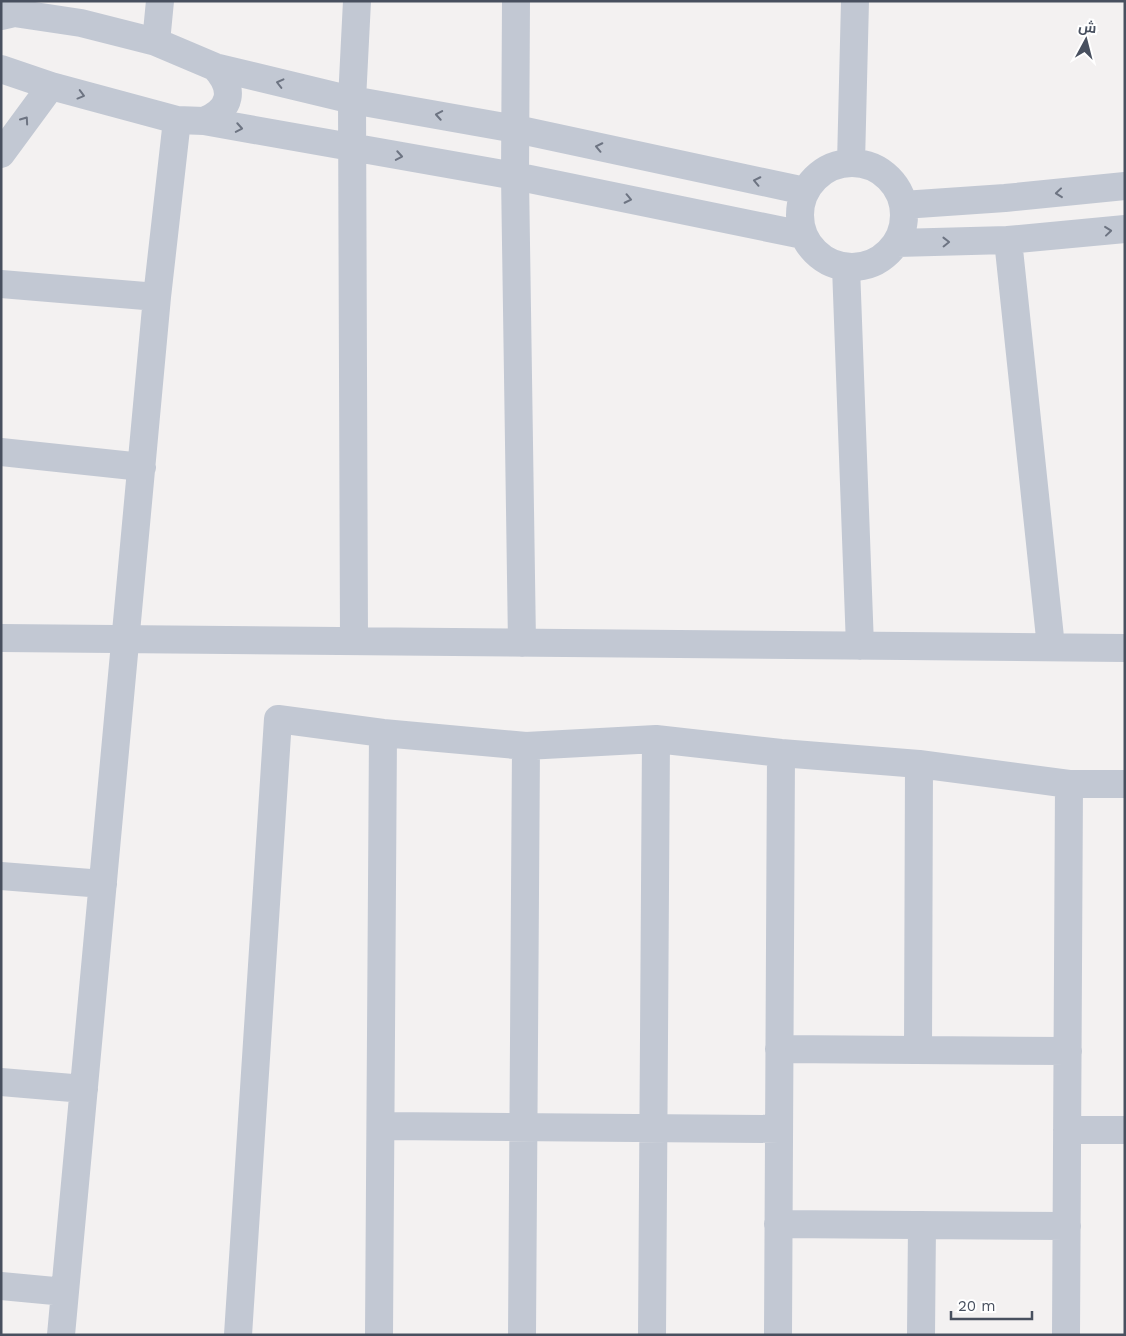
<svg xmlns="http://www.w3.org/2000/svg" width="1126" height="1336" viewBox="0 0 1126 1336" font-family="'Work Sans',Cairo,sans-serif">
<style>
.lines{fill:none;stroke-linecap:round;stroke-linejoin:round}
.minor{stroke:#c2c8d3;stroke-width:28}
.oneway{stroke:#6d7482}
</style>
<rect width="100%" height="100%" fill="#f3f1f1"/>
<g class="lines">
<path class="minor" d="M516,1L515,176L522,643
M1,16L14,13L81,23L156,42L215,67L352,100L516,129L805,191
M156,42L160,1
M1,69L51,86L177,120L204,121L515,176L803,235
M204,121C232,109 235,89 215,67
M1,154L51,86
M800 215a52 52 0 1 1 104 0a52 52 0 1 1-104 0Z
M851,163L855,1
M903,205L1005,198L1125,186
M1008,240L1051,647
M897,243L1008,240L1125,229
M846,267L860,646
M1,284L157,297
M1,452L142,467
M1,638L1125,648
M354,641L352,100L357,1
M1,876L103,884
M779,1049L1068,1051
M918,1050L919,764
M1,1082L84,1089
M381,1126L779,1129
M1067,1130H1125
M778,1224L1067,1226
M1,1286L65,1292
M61,1335L157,297L177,120
M238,1335L278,719L383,733L526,746L656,739L781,753L919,764L1069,784H1125
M379,1335L383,733
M522,1335L526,746
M652,1335L656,739
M778,1335L781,753
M921,1335L922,1225
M1066,1335L1069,784"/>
</g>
<defs><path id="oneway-chevron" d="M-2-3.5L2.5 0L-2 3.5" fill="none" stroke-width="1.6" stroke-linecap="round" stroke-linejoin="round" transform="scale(1.25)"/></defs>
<g class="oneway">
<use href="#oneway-chevron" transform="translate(280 83) rotate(-166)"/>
<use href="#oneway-chevron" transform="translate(81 95) rotate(15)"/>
<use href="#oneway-chevron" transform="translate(439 115) rotate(-170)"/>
<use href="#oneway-chevron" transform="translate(25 120) rotate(-55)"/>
<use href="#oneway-chevron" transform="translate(239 128) rotate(10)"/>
<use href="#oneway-chevron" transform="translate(599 147) rotate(-168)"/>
<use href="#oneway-chevron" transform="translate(399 156) rotate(10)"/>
<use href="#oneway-chevron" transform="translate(757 181) rotate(-168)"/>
<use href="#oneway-chevron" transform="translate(1059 193) rotate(174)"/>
<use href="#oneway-chevron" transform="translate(628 199) rotate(12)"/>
<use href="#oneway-chevron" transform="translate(1108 231) rotate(-6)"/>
<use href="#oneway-chevron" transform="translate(946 242) rotate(-1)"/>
</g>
<rect width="1126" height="1336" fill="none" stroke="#48505f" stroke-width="5"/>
<g transform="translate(1086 40) rotate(7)" stroke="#ffffff" stroke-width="4" paint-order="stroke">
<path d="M0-4L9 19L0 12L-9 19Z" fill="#48505f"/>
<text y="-8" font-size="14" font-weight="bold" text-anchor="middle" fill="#48505f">ش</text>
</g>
<path d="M951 1311v8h81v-8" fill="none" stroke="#48505f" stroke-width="2.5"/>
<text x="958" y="1311" font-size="15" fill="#48505f" stroke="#ffffff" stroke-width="4" paint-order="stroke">20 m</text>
</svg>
